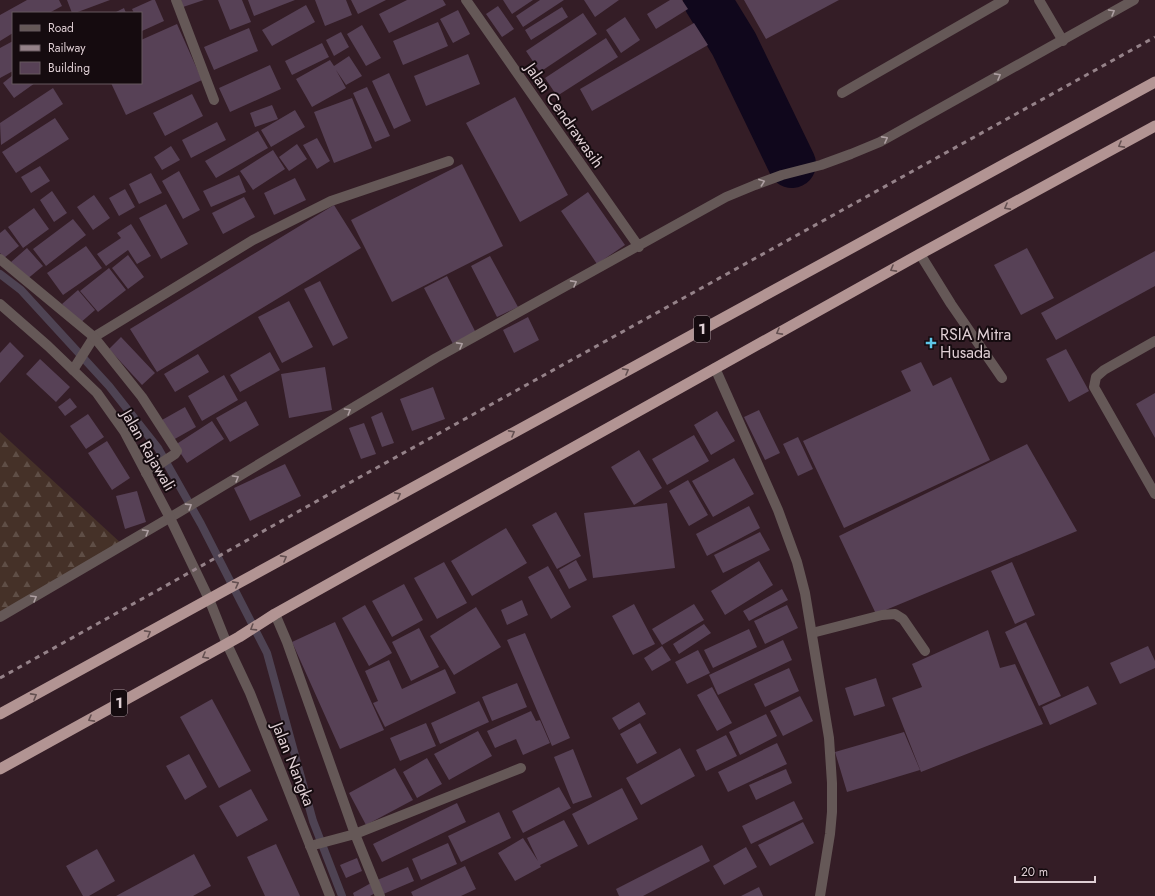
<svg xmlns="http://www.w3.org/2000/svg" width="1155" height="896" viewBox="0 0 1155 896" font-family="Jost,sans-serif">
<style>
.forest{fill:url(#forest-firs)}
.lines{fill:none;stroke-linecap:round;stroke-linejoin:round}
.stream{stroke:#4e4353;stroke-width:8}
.river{stroke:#10071c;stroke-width:48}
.building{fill:#574156}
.service{stroke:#655857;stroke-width:10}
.minor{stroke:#655857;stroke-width:10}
.tertiary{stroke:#655857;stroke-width:10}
.trunk{stroke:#b29493;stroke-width:11}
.rail{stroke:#958289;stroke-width:3;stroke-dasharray:5 5;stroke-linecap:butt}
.oneway{stroke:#ae9fa2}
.oneway2{stroke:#645051}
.poi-dot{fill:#5dc7e8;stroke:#150b0f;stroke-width:1.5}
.labels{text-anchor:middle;stroke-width:4;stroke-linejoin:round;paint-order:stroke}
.shield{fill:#150b0f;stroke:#a29499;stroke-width:1}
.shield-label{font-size:15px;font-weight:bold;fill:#dfcfd4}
.street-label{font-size:16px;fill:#dfcfd4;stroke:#150b0f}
.poi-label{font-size:16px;fill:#dfcfd4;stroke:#150b0f;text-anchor:start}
</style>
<defs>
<pattern id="forest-firs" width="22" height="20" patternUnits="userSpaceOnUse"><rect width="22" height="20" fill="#453128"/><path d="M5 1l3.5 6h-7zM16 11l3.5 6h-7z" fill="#5f4e46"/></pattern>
</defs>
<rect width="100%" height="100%" fill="#341d26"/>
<path class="forest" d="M0,432L123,545L0,614Z"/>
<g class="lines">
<path class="stream" d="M0,274L21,290L109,386L158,448L201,524L267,653L313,821L342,896"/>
<path class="river" d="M707,0L734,44L792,164"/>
</g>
<path class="building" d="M27,0H59L62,6L49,13H13V33L0,41V15Z
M67,0H110L75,13H72Z
M152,0H155L164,21L142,31L141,29V13H134L132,9Z
M181,0H204L183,7Z
M218,0H242L251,22L230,30Z
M248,0H295L254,16Z
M315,0H346L352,15L325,26Z
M351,0H386L358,14Z
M407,0H443L446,5L389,33L379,14Z
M503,0H533L512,14Z
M540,0H564L523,27L516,16Z
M584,0H619L595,17Z
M670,0H682L688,9L656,29L647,14Z
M744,0H839L766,39Z
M306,5L315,22L272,46L262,30Z
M498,6L514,29L502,37L486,14Z
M562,7L568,17L531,40L525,30Z
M124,8L126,13H114Z
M458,10L470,34L453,43L440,19Z
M583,13L597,34L540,72L526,51Z
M625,17L640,40L621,53L606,30Z
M438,22L448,46L403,65L393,41Z
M694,23L708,45L592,111L580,89Z
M177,24L202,80L126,115L111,83H141V40Z
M362,25L381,58L366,66L347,34Z
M249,28L258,51L214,70L204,47Z
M341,32L349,47L334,56L326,40Z
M606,38L618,57L557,96L545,78Z
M13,41V71L0,78V48Z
M322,43L329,57L292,75L285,61Z
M468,54L480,84L426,106L414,76Z
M349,56L362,76L346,85L336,70L346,88L312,107L296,79L330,60L334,66Z
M270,65L281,89L230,112L219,88Z
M389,73L411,121L394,129L372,81Z
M13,75V83H35L14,98L3,83Z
M367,87L390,136L375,142L353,93Z
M53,88L63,104L1,145L0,123Z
M192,94L203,116L165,136L153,113Z
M515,97L568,195L520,222L466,123Z
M352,98L372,148L334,163L314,112Z
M272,105L278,119L255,127L250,113Z
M295,110L305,127L271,147L261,130Z
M55,118L69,139L16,173L2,152Z
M217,122L226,140L191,158L182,140Z
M258,131L268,148L216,178L205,161Z
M317,138L330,161L317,169L303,145Z
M297,144L307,159L289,171L279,157Z
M171,146L180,160L162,170L154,157Z
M273,150L285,169L253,190L240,171Z
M462,164L503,246L392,302L351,220Z
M40,166L50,181L31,193L21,177Z
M179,171L200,210L183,219L162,181Z
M151,173L162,193L139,204L129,184Z
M239,175L246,192L211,207L203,191Z
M295,178L306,200L274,215L264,193Z
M125,189L135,207L119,216L109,198Z
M52,191L67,213L54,222L40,200Z
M588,192L625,245L597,264L561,211Z
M94,195L110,218L93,230L77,207Z
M244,197L255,217L223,234L212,213Z
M166,204L188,244L161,259L139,218Z
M334,205L361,248L157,372L130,329Z
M34,208L49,229L23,248L8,227Z
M73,219L86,235L46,266L33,249Z
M131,224L151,256L137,264L128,250L106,266L97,254L121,238L117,233Z
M5,229L19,246L4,258L0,253V233Z
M86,246L102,268L63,295L47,273Z
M27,248L43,266L26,280L11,262Z
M1027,248L1054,298L1021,315L994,265Z
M1155,251V286L1056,340L1041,313Z
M128,255L144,277L128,289L112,268Z
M490,256L518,307L497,317L471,266Z
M109,268L126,290L98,312L80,291Z
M447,276L476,333L453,344L424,288Z
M320,281L348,338L333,346L304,289Z
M78,290L95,310L79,324L62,304Z
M289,301L313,347L282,363L258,317Z
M528,317L539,340L514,353L503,330Z
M121,337L155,373L142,385L109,349Z
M10,342L24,356L0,383V353Z
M1066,349L1089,391L1069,402L1046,359Z
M270,352L280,370L240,392L230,375Z
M198,354L209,372L175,392L164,374Z
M40,359L70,387L56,402L26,374Z
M921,362L933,386L951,377L990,460L844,528L803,441L911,391L901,371Z
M325,367L332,410L289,418L281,374Z
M224,375L238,400L202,421L188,396Z
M433,387L445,419L412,431L400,399Z
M1155,393V438L1136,404Z
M70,398L77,407L65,416L58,407Z
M246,401L259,425L230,442L216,418Z
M185,407L196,427L173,440L162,420Z
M759,410L780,453L765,460L744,417Z
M717,411L735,441L711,455L694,425Z
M382,412L394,443L382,447L371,417Z
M88,414L104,437L86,449L70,426Z
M212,421L224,439L187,463L175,445Z
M364,423L376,454L361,459L349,428Z
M694,435L709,461L667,485L652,459Z
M798,437L813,469L798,476L783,444Z
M107,441L130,478L112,490L88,453Z
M1027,444L1077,531L876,614L839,536Z
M639,450L662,488L634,505L611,467Z
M734,458L754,494L713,517L692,481Z
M285,464L301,496L250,521L234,488Z
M688,480L708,515L689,526L669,491Z
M137,491L146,522L125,529L116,496Z
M667,503L675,568L593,578L584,513Z
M749,506L760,528L707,556L696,534Z
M556,512L581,556L557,569L532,525Z
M506,528L527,563L472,596L451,561Z
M760,532L770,550L723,573L714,555Z
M576,560L587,580L569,589L559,570Z
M759,561L773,585L725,615L711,591Z
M444,562L467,603L437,619L414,578Z
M1012,562L1035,615L1015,624L991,571Z
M548,566L571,607L551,619L528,577Z
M404,584L423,620L392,637L372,601Z
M782,589L788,600L749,621L743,611Z
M522,600L528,615L507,625L501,610Z
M634,604L655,644L633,655L612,616Z
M694,604L704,620L662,645L652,629Z
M365,605L392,653L369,666L342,618Z
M787,605L798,628L765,644L754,621Z
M476,607L501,647L454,675L430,636Z
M335,622L384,730L340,749L292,642Z
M1026,622L1061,696L1039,706L1005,632Z
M704,624L711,633L679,654L673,644Z
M419,628L439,667L411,681L392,642Z
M749,629L757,647L713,668L704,650Z
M988,630L1000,668L1015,664L1043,724L921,772L892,698L922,687L912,664Z
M525,633L570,738L552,746L507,640Z
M783,640L792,660L718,695L709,675Z
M662,646L671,660L652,671L644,658Z
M1148,646L1155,661V668L1120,684L1110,663Z
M698,650L710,673L687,684L675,662Z
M389,660L402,689L445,669L456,693L385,727L373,703L378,701L365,671Z
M789,668L799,691L765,707L754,684Z
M876,678L885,706L854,716L845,688Z
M517,683L527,707L492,721L482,697Z
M1088,686L1097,704L1050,725L1042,707Z
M712,687L732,723L717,731L697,695Z
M800,696L813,721L783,736L770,711Z
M212,699L251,771L219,788L180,717Z
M479,701L489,722L440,744L431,723Z
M639,702L646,714L619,730L612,718Z
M531,711L536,721L540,720L550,743L523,755L516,739L495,748L487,731Z
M766,714L777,736L740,755L729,732Z
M426,723L436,746L400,761L390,738Z
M640,723L657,753L637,764L620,734Z
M478,731L492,756L449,780L434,754Z
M904,732L920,770L847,792L835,752Z
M726,735L737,756L706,771L696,750Z
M777,743L787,764L728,792L718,772Z
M680,748L695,776L641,805L626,778Z
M573,749L592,797L573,804L554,757Z
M189,754L207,787L185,800L166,766Z
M427,758L442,784L417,798L403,772Z
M395,768L413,800L366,825L349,793Z
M786,769L792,783L756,800L749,785Z
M559,787L571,808L523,833L512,811Z
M622,788L638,819L588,845L572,814Z
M251,789L268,820L237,837L219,806Z
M794,801L803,819L751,844L742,826Z
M457,803L466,822L382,862L373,844Z
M499,812L511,838L461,862L448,836Z
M564,820L578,846L540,865L541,867L515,881L498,853L523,838L538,861L527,838Z
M803,822L814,843L770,866L758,845Z
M448,843L457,864L421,880L412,859Z
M276,844L300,896H265L247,857Z
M702,845L710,861L643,896H619L616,889Z
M746,847L757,867L724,885L713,866Z
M97,849L115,881L89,896H83L66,866Z
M194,854L211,886L193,896H116Z
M357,858L362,871L346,878L340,865Z
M465,866L476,889L461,896H413L411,892Z
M408,867L414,881L381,895L375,881Z
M371,883L377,892L370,896H354L353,893Z
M759,887L763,896H741Z"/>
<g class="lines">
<path class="service" d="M1039,0L1063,41
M842,93L1004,0
M920,254L951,304L1002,378
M73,370L94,337L253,240L331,201L449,161
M812,633L882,615L895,614L903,619L925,651"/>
<path class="minor" d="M176,0L214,100
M466,0L639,247
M0,259L94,337L142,397L177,451L175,454L146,473
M1155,341L1104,370L1096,377L1094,387L1155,494
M715,368L778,510L797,562L805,593L829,738L832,783V812L830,834L820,896
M275,614L287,642L355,834L380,896
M0,617L176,514L436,358L726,197L755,185L782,175L821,165L851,154L880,142L1134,0
M310,846L355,834L521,768"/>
<path class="tertiary" d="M0,304L48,346L97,393L124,431L170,518L209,599L227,644L250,693L330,896"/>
<path class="trunk" d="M0,714L222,592L1155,82
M0,769L239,637L275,614L920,254L1155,126"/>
<path class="rail" d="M0,678L194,570L342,487L1155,37"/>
</g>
<defs><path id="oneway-chevron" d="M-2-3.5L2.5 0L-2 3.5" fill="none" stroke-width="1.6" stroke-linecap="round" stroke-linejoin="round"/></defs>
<g class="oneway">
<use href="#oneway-chevron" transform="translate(1112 12) rotate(-30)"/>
<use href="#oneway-chevron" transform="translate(998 76) rotate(-29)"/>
<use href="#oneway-chevron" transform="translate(885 139) rotate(-28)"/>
<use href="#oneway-chevron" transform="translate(762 182) rotate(-20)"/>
<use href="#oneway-chevron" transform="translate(574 283) rotate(-29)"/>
<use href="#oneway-chevron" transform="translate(460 345) rotate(-29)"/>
<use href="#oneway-chevron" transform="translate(348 411) rotate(-31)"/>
<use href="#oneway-chevron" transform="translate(236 478) rotate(-31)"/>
<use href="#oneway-chevron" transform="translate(189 506) rotate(-32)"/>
<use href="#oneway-chevron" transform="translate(146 532) rotate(-31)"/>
<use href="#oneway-chevron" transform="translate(34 598) rotate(-30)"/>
</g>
<g class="oneway2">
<use href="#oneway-chevron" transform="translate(1121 145) rotate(151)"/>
<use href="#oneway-chevron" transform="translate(1007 207) rotate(151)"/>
<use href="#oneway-chevron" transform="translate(893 269) rotate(151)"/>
<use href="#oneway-chevron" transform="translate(779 332) rotate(151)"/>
<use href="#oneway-chevron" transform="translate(626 371) rotate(-29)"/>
<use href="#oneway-chevron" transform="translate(512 433) rotate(-29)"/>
<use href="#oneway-chevron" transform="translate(398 495) rotate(-29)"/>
<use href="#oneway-chevron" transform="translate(284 558) rotate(-29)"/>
<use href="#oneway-chevron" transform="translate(236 584) rotate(-28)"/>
<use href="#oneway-chevron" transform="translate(253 628) rotate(148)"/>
<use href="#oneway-chevron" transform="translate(148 633) rotate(-29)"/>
<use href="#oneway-chevron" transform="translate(205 656) rotate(151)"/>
<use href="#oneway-chevron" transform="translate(34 696) rotate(-29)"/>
<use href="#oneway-chevron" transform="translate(91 719) rotate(151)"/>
</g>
<path class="poi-dot" d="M929 337h4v4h4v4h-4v4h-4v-4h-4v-4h4z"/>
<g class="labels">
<g class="shield">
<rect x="694" y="316" width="16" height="26" rx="3"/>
<rect x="111" y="690" width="16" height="26" rx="3"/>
</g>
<g class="shield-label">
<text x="702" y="334">1</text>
<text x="119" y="708">1</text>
</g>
<g class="street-label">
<text transform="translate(565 115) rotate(55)" y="6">Jalan Cendrawasih</text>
<text transform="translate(149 450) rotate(60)" y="6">Jalan Rajawali</text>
<text transform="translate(294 764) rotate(68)" y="6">Jalan Nangka</text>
</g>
<g class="poi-label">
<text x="940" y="340">RSIA Mitra<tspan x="940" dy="18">Husada</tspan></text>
</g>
</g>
<rect x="12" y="12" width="130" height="72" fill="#150b0f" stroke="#66595e"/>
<rect x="20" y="25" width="20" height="6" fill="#655857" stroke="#66595e"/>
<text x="48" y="32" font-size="12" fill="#dfcfd4">Road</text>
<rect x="20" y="45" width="20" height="6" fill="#958289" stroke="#66595e"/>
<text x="48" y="52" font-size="12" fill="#dfcfd4">Railway</text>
<rect x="20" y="62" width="20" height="12" fill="#574156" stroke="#66595e"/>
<text x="48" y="72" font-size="12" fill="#dfcfd4">Building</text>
<path d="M1015 876v6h80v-6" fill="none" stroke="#dfcfd4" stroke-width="2"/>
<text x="1021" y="876" font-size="12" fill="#dfcfd4" stroke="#150b0f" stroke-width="3" paint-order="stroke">20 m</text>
</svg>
